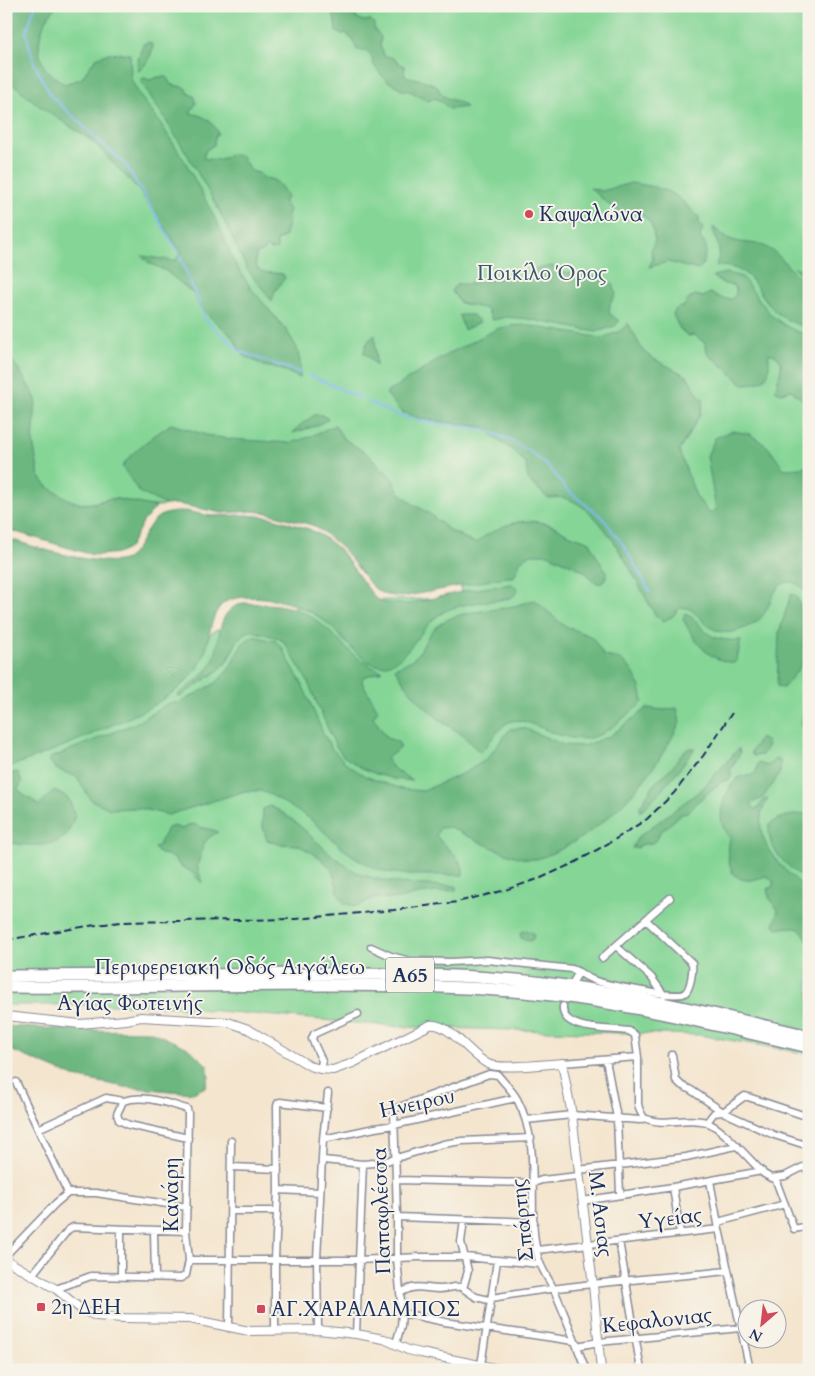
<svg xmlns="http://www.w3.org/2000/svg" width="815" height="1376" viewBox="0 0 815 1376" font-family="Cardo,serif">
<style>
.green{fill:#85d696;stroke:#50827a}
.forest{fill:#6cb77f;stroke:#44736e}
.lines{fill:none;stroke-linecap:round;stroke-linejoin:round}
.stream{stroke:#81b9f1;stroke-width:2}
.minor-casing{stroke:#888a96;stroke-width:9}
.tertiary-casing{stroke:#888a96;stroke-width:10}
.trunk-casing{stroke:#888a96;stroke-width:14}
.minor{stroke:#fff;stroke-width:6}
.tertiary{stroke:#fff;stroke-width:8}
.trunk{stroke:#fff;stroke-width:11}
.rail{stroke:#1b2f5e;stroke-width:2;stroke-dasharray:8 4;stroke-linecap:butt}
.poi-dot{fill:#d1495b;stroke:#f7f3e8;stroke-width:2}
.labels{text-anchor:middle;stroke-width:4;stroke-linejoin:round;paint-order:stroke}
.shield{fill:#f7f3e8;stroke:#5d6a87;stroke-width:1}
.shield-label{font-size:20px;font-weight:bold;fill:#1b2f5e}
.poi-label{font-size:21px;fill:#1b2f5e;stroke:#f7f3e8;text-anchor:start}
.park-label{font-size:21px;fill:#36596c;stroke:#f7f3e8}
.street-label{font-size:21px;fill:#1b2f5e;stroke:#f7f3e8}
</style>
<rect width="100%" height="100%" fill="#f7f3e8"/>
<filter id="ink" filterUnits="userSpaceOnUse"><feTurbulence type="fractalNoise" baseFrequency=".02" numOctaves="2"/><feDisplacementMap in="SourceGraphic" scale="10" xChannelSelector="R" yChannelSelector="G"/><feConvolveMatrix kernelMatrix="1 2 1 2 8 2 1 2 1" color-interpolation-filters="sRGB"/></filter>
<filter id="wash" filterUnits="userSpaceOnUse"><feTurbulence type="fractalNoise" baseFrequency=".0096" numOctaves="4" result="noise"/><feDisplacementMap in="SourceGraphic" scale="20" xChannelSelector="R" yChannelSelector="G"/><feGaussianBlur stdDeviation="1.12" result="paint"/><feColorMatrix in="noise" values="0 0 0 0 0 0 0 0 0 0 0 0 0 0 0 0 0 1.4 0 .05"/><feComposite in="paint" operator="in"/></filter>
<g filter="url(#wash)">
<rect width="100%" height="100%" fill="#f4e5ce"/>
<path class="green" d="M6,6H809V1054L700,1035L402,1027L150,1005H6V734L148,693L215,630L315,602L461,598L460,535L450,531L437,520L152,498L166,505C149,509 134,501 116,499C104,498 94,505 82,504C69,503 43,487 38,475C35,468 37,458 33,452C26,442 15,433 6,424Z"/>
<path class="forest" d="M9,6H57C41,22 33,48 45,68C49,74 58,79 64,84L81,79L96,58L109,53L130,54L131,79L140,96L159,121L186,163L220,228L233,260L250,287L287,331L297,348L300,361V378L283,370L264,366L243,355L232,336L200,308L194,294L166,271L149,263L142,256L175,261L181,252L139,190L92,141L38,105L6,78V16L12,15Z
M326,6H348L350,11L355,12L356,18L364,21L370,20L374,23V29L381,37L380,45L384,56L391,57L405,67L404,74L408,77C416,78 430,82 437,86C445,104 454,96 466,107L449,109L442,102L434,98L429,101C416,97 415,90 401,90L398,86C388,84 377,72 373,63C372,59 372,55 368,52C365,49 361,50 357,50L353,40L349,37L347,33L342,34L336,32L334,15L326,11Z
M150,42L153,46C152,54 146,67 138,71V60L143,44Z
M158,77H167L170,84L186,88L188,93L195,97L196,103L190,113C204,116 211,119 218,133L215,137L214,145L206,150L203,158C214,160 221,161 230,154L241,156L251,171L259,173L264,178C278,179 281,186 287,197L284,202L289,210L287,215L289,221L284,237L277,241V249L271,250L267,247L263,252L257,253L255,261L257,268L262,272L283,274L285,278L275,291L272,301L247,269L219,210L184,149L140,80L144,78L150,80Z
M631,183C647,185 670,189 681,200C688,205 692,212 699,217V224L703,228L700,237C702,240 706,244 706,248C707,252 703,259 703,265L698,270L668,262L649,267L653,259L651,250L655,240L651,223L640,213L625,214L613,208L590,188L602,191Z
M713,227C720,233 726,239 736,241C746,244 757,242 766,247C784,256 793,276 809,287V328C799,325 789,322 780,315C753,294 758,265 716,266C723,247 716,245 713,227Z
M552,266L563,272L605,278L613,284L616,294L610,304L609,313L619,321L615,326L596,332L528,319L507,317L492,320L487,309L460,303L451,290L458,284H473L480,280H495L506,277L523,278L536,269Z
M794,267L809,271V282L803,278Z
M726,273L742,277L771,315L784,325L798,332L809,334V406L791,390L782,393L776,391C775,379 792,359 769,353C768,358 770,364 769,369C767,383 753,384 743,384L717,361L708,355L705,343L694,335L688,336L680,329L673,315L676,309L684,306L688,300L695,295L703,297L710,293L721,298L731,299L736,294V289L733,285L724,284L712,276Z
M459,315H473L480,322L464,330Z
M628,323L643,351L652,358L687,376L698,394L704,400L700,415L679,451L696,496L709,513L716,510L707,456L715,438L732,431L750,434L768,447L784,469L801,468L809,464V624C808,612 810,587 795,583C775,577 772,603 763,615C759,621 752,625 745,628C706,646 699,603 681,608C677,609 676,613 673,616C671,618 666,619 663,621L656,616C636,583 605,507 564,498C560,497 553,498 548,498L528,480L526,464L515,452L496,439L484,427L422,419L401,412L386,393L448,354L497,329L509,326L525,325L602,338L620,331Z
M375,335L376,366L369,357L364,353C365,345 368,340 375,335Z
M6,353L18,368L36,399L33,442L39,476L48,487L70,500L81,504L96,503L107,499H118L156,507L143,522L129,548L120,553L97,555L89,554L6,529Z
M314,415H322L328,419L316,426L293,433C299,424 306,422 314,415Z
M171,424L206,435L229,439L291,443L309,437L335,425L343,438L370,456L391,477L398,491L413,504L430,514L450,531L475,543C499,526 521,515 551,525C557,527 562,531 568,534C575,537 583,539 590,542L597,557L607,572L605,579L601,584L592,581L587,573L576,567L548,554H531L521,560L514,577H506L402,597L386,595L378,591L371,585L343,549L323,532L312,525L268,513L253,511L222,513L178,504L166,505L139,492L122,466C136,448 152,437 171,424Z
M185,511L211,516L247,515L269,517L309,529L322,536L340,550L375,598L385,603L408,604L469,590L512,584L518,589L517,593L511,598C487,603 455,601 435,618C419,631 401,671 376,665C359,660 340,635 327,623C309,608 288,602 265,598C254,597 237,596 227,601C209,611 211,638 204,655C202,662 197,669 192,675C169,701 135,715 103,729C73,743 42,755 12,766L6,761V537C25,546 109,569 126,559C142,549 146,521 162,515C170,512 178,512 185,511Z
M791,594L796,596L800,604L805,657L800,667L783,688L777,686L779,633Z
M535,600L563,625L592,637L604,656C610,657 619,658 624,662C636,672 641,688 643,702C630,712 612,730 597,736C562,749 527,712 509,722C499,727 489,744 480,752C472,746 466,737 457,731C453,728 448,726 444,723C424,708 407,690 395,668C404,664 412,661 418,654C424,645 427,636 435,628C455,610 485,612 509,607C518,606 526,601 535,600Z
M243,603C262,604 282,603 300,611C332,624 349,662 383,671L363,677L362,682L378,710L373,717L387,738L398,742L401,747L386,759L395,770L413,781L394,779L376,774L362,768L343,756L335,745L307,680L284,642L278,638L253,631L247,632L238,640L226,663L219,670L180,697L178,695C190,685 204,677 212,663C223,641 213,612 243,603Z
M685,614C695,617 699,626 706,632C715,640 730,641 741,640L737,659L735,663C706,660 695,642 683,619Z
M253,636L275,641L281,646L302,684L323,733L332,749L348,765L365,776L381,782L402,789L423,791L464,773L486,760L510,729L524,728L564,745L583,746L610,736L647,708L664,710L677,708L680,722C655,774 615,821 563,848C554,852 544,858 535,859C517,862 467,836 450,827L440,828L436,835C444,848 466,859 463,875H410L386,872L372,867L359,860L342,848L309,818L273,796L261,791H245L168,815L139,808L110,809L91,800L77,777L56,769L48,759L136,723L169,703H179L216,683L228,670L243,643Z
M809,676V736L801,725Z
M760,738L766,741L768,745L762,755L753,756L751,752Z
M690,748H695C679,771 661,792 640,812V806L655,783L673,766L684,751Z
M739,748L740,753L730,771L732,775L730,779L721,782L696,803L689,811L680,815L668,826L660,832L656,841L649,844H643L637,848H632L638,837L701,790Z
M775,759L780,760V772L772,786L767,791L763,798L751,803L754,809H757L764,800L768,798C766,804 761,810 761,816C757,850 787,872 809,891V943C807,940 805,935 803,932C797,926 786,927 779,929L774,925L778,910L769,897L768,889L773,886V881L767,876C760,877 754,881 747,880C726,879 727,853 730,838C714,822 722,795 736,780C743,773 748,778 754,774C757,772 757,767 758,763L768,766Z
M18,772L22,782L18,789C24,798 31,796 38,806L54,790L69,799L75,816C72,822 70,829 67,834C55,850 23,845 6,842V775Z
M270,806C292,816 307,833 325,849C336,858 350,870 363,875C392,885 426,885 456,886V890L418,894L399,899L373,898L358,906L345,904L339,895L332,869L319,857L298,845L279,844L267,840L262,824L263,809Z
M809,813V883C790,867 767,853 769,825C780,815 795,815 809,813Z
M194,824C202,829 210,828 218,832C197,843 206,848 197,865L202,883L190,871L180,866L175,859L167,855L160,854L154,848L159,845L167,828L174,826L182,829L188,825Z
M525,930L533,933L534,936L532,940L529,941L521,938L520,934Z
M6,1026L75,1030L150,1031L188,1048L207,1065L209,1076L205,1087L193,1093L125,1087L74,1077L6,1048Z"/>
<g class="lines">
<path class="stream" d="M35,6L26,33L34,63L51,96L126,165L178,252L206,320L241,352L301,373
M309,375L361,398
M369,402L394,414L419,421L482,429L508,439L529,451L549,467L567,490L602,517L624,546L650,592"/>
</g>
</g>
<g filter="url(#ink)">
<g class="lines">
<g class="minor-casing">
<path id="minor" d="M616,946L651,977L664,995
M371,947L391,956L410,961L450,962L487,960L572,969L579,972L573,982
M602,958L670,898
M579,972C583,975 588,978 593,980C605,984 678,1000 685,993C691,988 693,970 692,963L646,920
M563,1006C560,1032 611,1028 629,1031L635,1035L638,1057V1104L640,1111L644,1118
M672,1055L676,1080L681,1085L691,1090L723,1112L774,1135L809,1146
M606,1060L617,1118L620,1194
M562,1063L638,1057
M320,1069L322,1061L312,1039L314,1034L358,1014
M526,1120L572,1115L640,1120L644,1118C664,1127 686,1116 706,1122C722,1127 751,1161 764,1174L771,1178L785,1176L803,1167L809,1170
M707,1122L714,1113L723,1112L745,1096L809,1117
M38,1129L106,1098L123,1101
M323,1139L375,1128L394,1125L516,1098
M323,1160L363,1164L383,1162L443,1144L462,1141L531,1138
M232,1167L278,1169
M578,1170L686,1157L736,1146
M775,1178L794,1229L809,1226
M396,1180L533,1183L542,1180L578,1176
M710,1181L719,1229L750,1370
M673,1187L680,1233
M278,1190L320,1192
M68,1193H96L187,1207
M582,1201L673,1187L762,1171
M231,1211H276
M397,1217L534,1222
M718,1222L785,1204
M121,1229V1276
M154,1231L155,1277
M619,1241L641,1370
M537,1250L719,1229
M6,1255L56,1203L68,1193L16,1082
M189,1260H358L419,1257H465L540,1264
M32,1275L68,1230L73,1227L186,1231
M461,1287L476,1297L489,1300L492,1298C570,1284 649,1279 728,1271
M56,1289L91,1276L181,1278L186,1275L189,1260L186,1231L188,1113L187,1109C166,1103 144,1094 123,1101L117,1114L119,1120L129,1125L188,1138
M400,1293C417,1283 423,1289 440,1289C447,1289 454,1286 461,1287L464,1285L468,1271L461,1242L464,1220
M402,1313L445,1322L574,1341
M229,1328L231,1141
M318,1330L317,1259L323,1139L328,1093
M275,1331V1259L278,1190L277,1106L278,1103L280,1102L327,1108
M356,1334L363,1164
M396,1343L401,1326L402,1313L397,1258V1217L394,1109L489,1074L498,1075C504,1083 512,1090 517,1099C544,1150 525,1204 538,1257C541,1270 550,1280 555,1292C566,1317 576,1344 586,1370
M577,1346L599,1342L740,1328
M481,1365L497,1261"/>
</g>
<g class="tertiary-casing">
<path id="tertiary" d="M6,1016L80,1024L126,1020L141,1017L228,1022L248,1029L310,1066L320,1069L333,1070L353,1063L430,1025C449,1022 471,1056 488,1064C500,1070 547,1064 562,1063L572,1115L593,1285L601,1370
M6,1260L56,1289L82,1310L96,1316L122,1318L190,1319L249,1331L318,1330L356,1334L384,1339L408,1350L421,1353L504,1370"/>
</g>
<g class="trunk-casing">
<path id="trunk" d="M6,976C116,976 226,974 335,974C387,974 438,974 490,978C598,985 704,1012 809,1036
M6,987C112,988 217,985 323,985C394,985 464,986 534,993C626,1002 719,1026 809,1047"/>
</g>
<use href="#minor" class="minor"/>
<use href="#tertiary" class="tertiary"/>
<use href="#trunk" class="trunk"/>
<path class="rail" d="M6,940L88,926L121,922L295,919L394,910L457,902L502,891L541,878L576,862L614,840L647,819L674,793L703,756L732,713"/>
</g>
</g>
<g class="poi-dot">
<circle cx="529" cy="214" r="5"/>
<rect x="36" y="1302" width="10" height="10" rx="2.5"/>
<rect x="256" y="1304" width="10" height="10" rx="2.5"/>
</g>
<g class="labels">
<rect class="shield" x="386" y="957.5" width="48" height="35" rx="4"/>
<g class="shield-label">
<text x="410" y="982">Α65</text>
</g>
<g class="poi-label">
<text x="539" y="221">Καψαλώνα</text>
<text x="51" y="1314">2η ΔΕΗ</text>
<text x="271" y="1316">ΑΓ.ΧΑΡΑΛΑΜΠΟΣ</text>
</g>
<g class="park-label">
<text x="542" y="280">Ποικίλο Όρος</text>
</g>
<g class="street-label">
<text x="230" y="974">Περιφερειακή Οδός Αιγάλεω</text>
<text x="130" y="1010">Αγίας Φωτεινής</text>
<text transform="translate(417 1103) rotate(-12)" y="7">Ηνειρου</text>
<text transform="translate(171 1195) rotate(-90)" y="7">Κανάρη</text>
<text transform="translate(381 1211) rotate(-92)" y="7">Παπαφλέσσα</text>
<text transform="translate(601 1214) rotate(83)" y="7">Μ. Ασιας</text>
<text transform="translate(670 1218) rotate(-7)" y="7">Υγείας</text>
<text transform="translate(522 1220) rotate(-96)" y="7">Σπάρτης</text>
<text transform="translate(657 1320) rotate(-6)" y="7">Κεφαλονιας</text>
</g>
</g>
<rect width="815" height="1376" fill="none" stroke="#f7f3e8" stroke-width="25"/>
<g transform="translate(762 1324) rotate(208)"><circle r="24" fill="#f7f3e8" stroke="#9fa5b1"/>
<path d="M0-4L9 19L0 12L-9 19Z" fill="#d1495b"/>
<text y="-8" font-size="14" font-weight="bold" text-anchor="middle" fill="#1b2f5e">N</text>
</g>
</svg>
